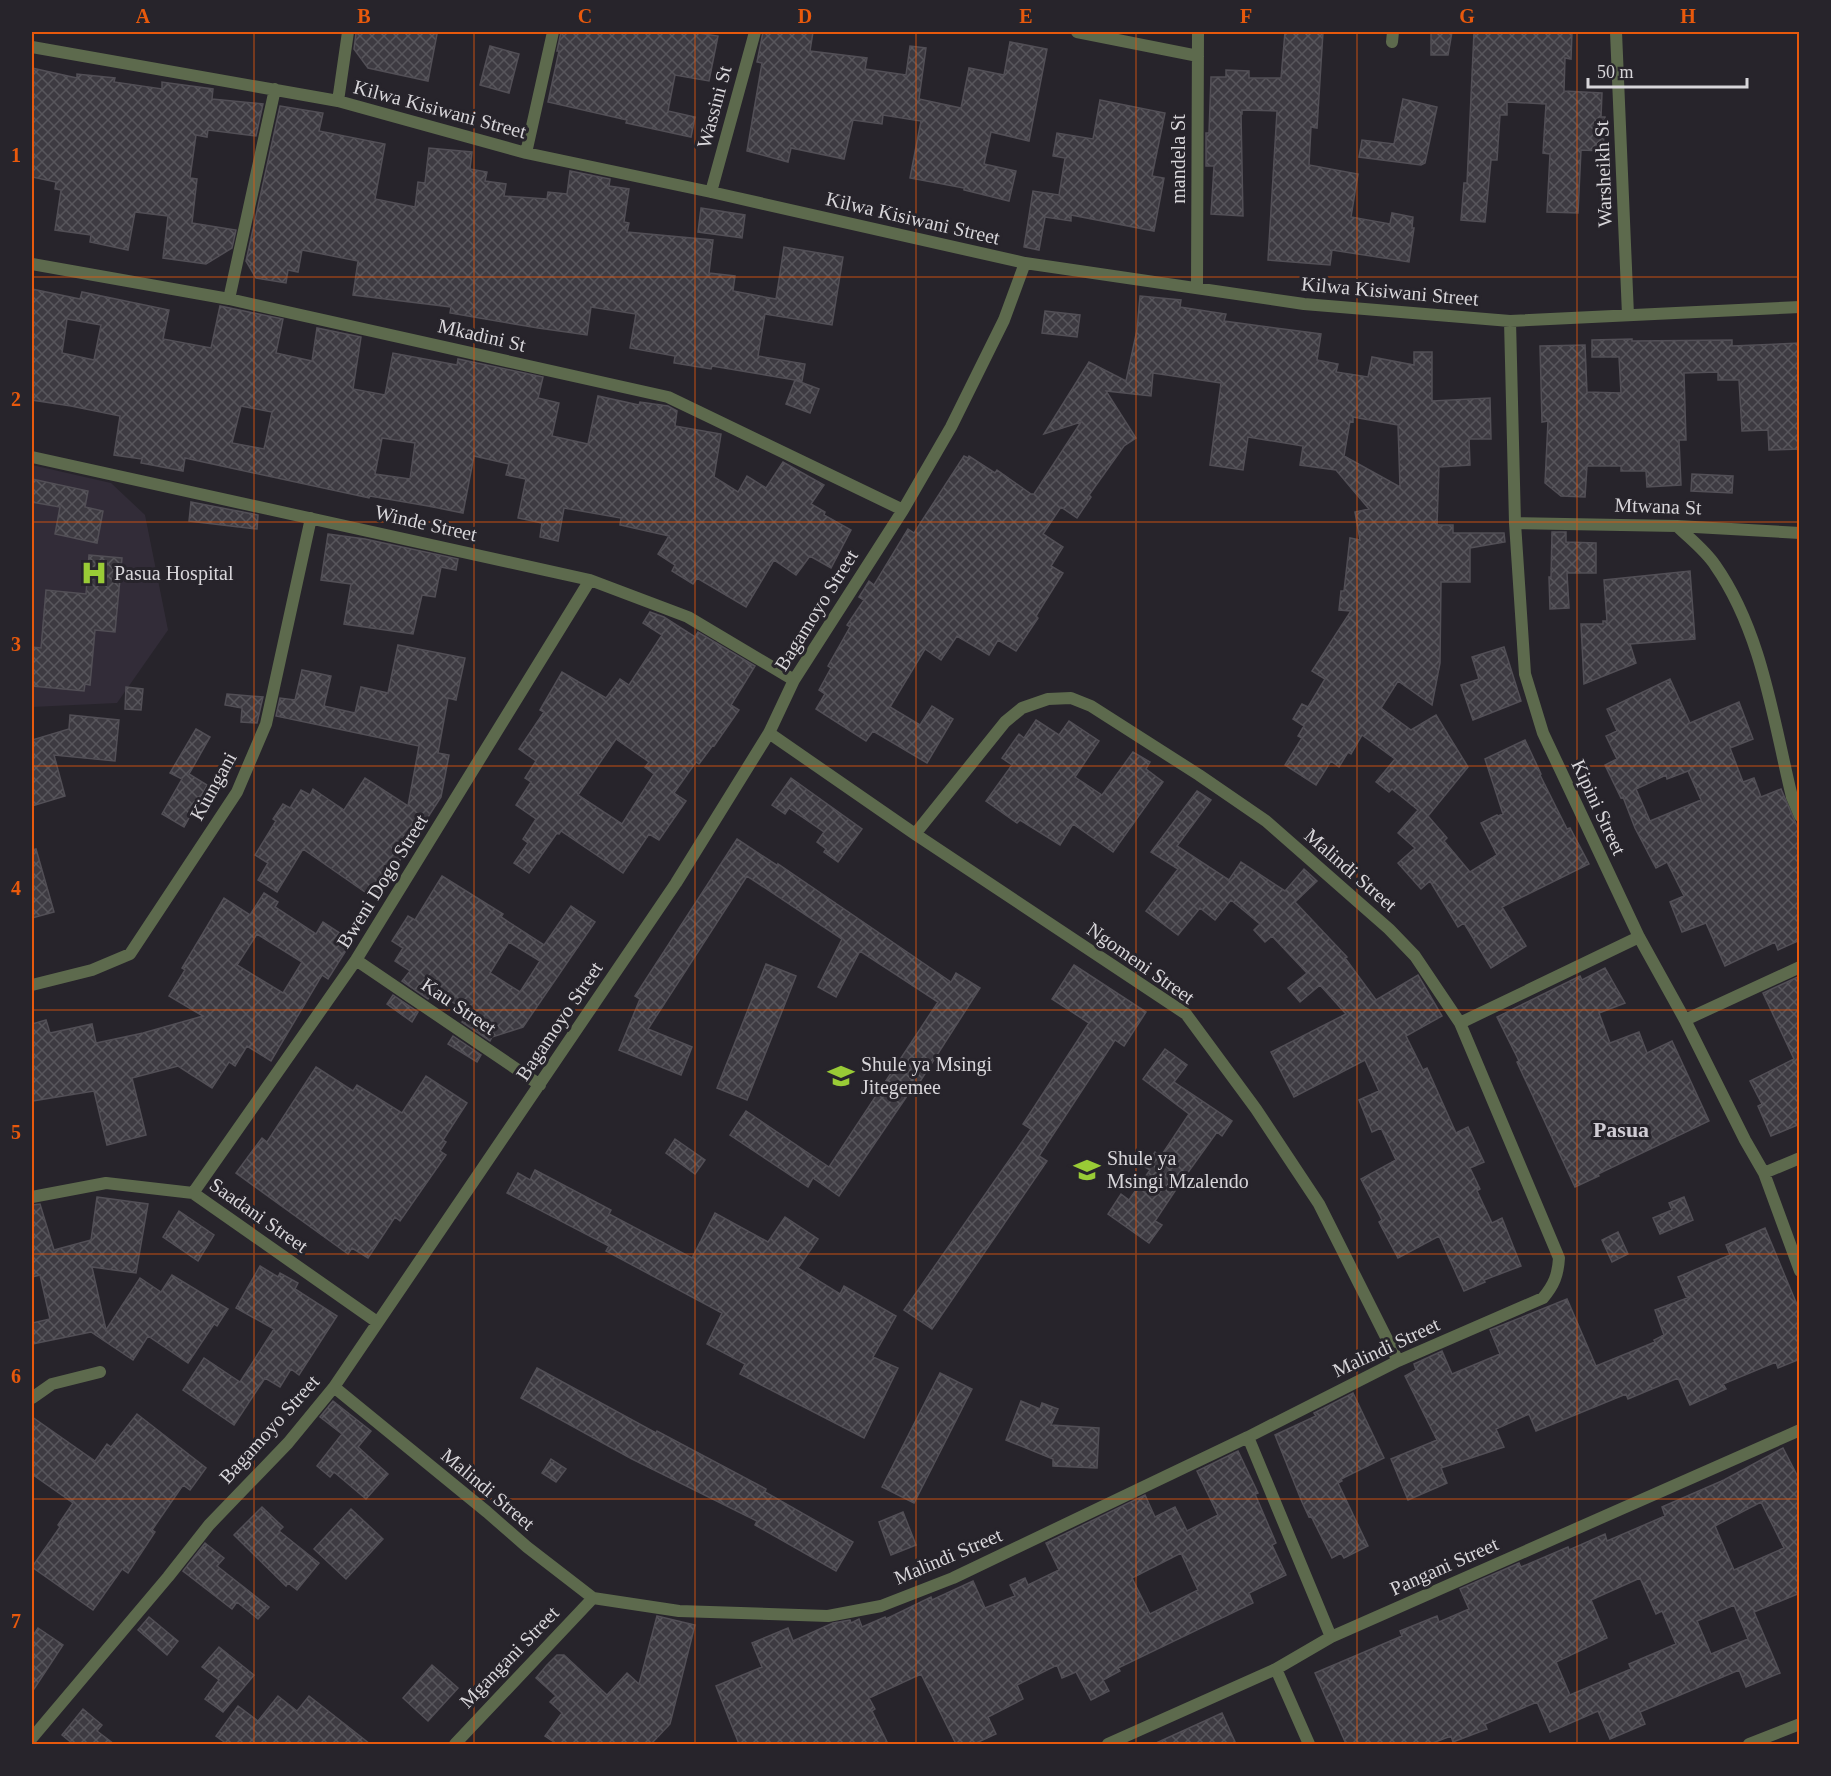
<svg xmlns="http://www.w3.org/2000/svg" width="1831" height="1776" viewBox="0 0 1831 1776" font-family="Georgia,serif">
<style>
.built{fill:#322c38}
.building{fill:url(#building-cross-hatch);stroke:#524f56;stroke-width:1.5;fill-rule:evenodd}
.lines{fill:none;stroke-linecap:round;stroke-linejoin:round}
.street{stroke:#5d6a4d;stroke-width:12}
.grid{fill:none;stroke:#e8590c;stroke-width:1.5;stroke-opacity:0.55}
.labels{text-anchor:middle;stroke-width:6;stroke-linejoin:round;paint-order:stroke}
.street-label{font-size:20px;fill:#d8d6da;stroke:#27242b}
.poi-label{font-size:20px;fill:#d8d6da;stroke:#27242b;text-anchor:start}
.quarter-label{font-size:22px;font-weight:bold;fill:#d0ccd4;stroke:#27242b}
.neatline{fill:none;stroke:#e8590c;stroke-width:2}
.grid-label{font-size:20px;text-anchor:middle;font-weight:bold;fill:#e8590c}
</style>
<defs>
<pattern id="building-cross-hatch" width="8" height="8" patternUnits="userSpaceOnUse" patternTransform="scale(1.5)"><rect width="8" height="8" fill="#3d3a41"/><path d="M0 0l8 8M0 8l8-8" fill="none" stroke="#58565c"/></pattern>
</defs>
<rect width="100%" height="100%" fill="#27242b"/>
<path class="built" d="M32,465L111,483L145,515L168,630L117,703L32,707Z"/>
<path class="building" d="M561,32H692L718,36L709,81L675,75L668,111L695,117L691,137L626,123L627,120L548,102L559,51H557Z
M763,32H813L810,51L867,58L865,69L906,75L910,46L926,48L919,99L961,108L969,68L1004,75L1010,42L1047,49L1029,141L991,132L984,164L1016,171L1009,201L964,190V188L910,178L921,121L883,115L882,124L853,120L844,159L791,148L788,162L747,151L762,63L757,62Z
M1285,32H1323L1317,128L1311,127L1309,165L1358,174L1351,217L1390,224L1392,213L1413,217L1412,228H1414L1409,262L1332,250L1330,265L1268,260L1277,111L1242,110V114H1241L1243,216L1211,214L1214,166H1206V133H1209L1211,77H1226V70L1249,71V78H1281Z
M1431,32H1452L1448,55H1431Z
M1474,32H1572L1571,59L1565,58L1564,91L1602,93L1601,117H1605L1603,151L1581,150L1578,213L1547,212L1550,154L1543,153L1546,104L1507,102V115H1500L1497,160H1491L1485,222L1461,220L1464,183H1467Z
M356,33L425,32L437,34L428,81L368,68L354,49Z
M490,46L519,54L509,93L480,85Z
M32,68L77,78V74L115,78L114,82L162,89V82L213,89L212,99L263,104L256,136L208,130L207,137L196,135L190,178L197,179L192,223L236,230L232,248L206,264L163,258L168,216L135,212L128,250L90,242L91,235L55,230L61,190L55,189L56,182L32,177Z
M1403,99L1437,107L1425,163L1421,165L1359,157L1362,140L1394,144Z
M1100,100L1165,113L1152,176L1164,178L1154,231L1071,215V221L1045,217L1039,250L1024,247L1033,191L1059,195L1065,158L1053,156L1057,133L1093,139Z
M280,106L323,113L319,131L385,144L375,199L415,207L418,182L425,183L429,148L472,152L470,169L487,172L485,181L506,184L504,196L547,199L548,192L567,194L570,171L610,179L609,186L629,189L624,222L629,223L627,232L713,240L709,273L735,276L733,291L776,299L784,247L843,257L832,325L765,314L758,356L805,364L802,381L795,380L819,389L810,413L786,404L795,380L712,366L711,369L674,363L675,356L630,348L636,314L591,307L587,335L538,328L450,313L451,307L353,295L358,261L302,250L298,272L288,270L286,283L256,278L246,261Z
M701,208L745,215L742,238L698,232Z
M32,289L80,299L82,292L169,310L163,339L211,348L220,306L283,319L276,353L312,361L317,328L361,337L353,389L385,395L393,353L457,365L458,359L543,377L538,398L559,403L552,436L588,444L598,396L639,405L640,402L668,406L677,411L675,426L721,434L714,477L738,492L747,476L766,488L783,462L824,485L811,504L825,512L824,515L851,530L831,568L810,556L796,575L774,560L746,607L697,578L693,584L672,571L675,565L658,554L669,536L620,525L621,518L564,508L558,541L540,537L542,523L518,518L526,479L506,475L509,464L474,456L463,513L428,506L370,496L369,498L185,458L183,471L141,463L142,459L114,455L120,416L71,406L32,400ZM67,319L101,325L94,360L62,353ZM241,406L272,412L264,449L232,443ZM382,438L415,443L410,479L375,474Z
M1140,296L1181,300L1180,307L1226,314L1224,321L1321,334L1317,360L1338,364L1336,372L1368,377L1372,357L1414,365V352H1432V401L1490,398L1491,439H1469L1470,465L1439,467L1437,525H1453V533H1504L1505,542L1470,548V582H1441L1440,663L1432,705L1398,681L1381,708L1411,730L1436,715L1468,767L1428,816L1447,838L1444,841L1470,872L1497,855L1481,823L1497,815L1498,816L1503,814L1485,759L1525,740L1541,774L1540,775L1567,829L1570,828L1589,864L1502,907L1526,946L1491,968L1464,923L1458,927L1430,881L1421,889L1398,863L1415,848L1398,833L1418,810L1392,789L1389,792L1376,782L1395,759L1362,735L1351,754L1348,752L1339,767L1331,761L1316,785L1285,765L1302,738L1298,736L1304,726L1293,719L1302,704L1308,707L1325,679L1312,671L1351,611L1339,610L1341,591H1344L1350,538L1360,540L1355,512L1369,509L1336,470L1300,465L1303,446L1248,437L1243,470L1210,465L1221,383L1153,373L1151,396L1106,391L1136,438L1124,446L1089,495L1091,497L1077,518L1061,507L1043,534L1063,547L1051,566L1063,573L1036,616L1038,618L1016,651L998,640L989,655L957,636L941,660L925,649L890,707L920,725L932,706L953,719L927,763L873,731L866,741L816,709L825,694L819,690L831,668L828,666L850,627L847,625L864,600L859,597L869,581L874,585L908,529L914,533L964,456L968,458L969,456L995,473L997,470L1031,494H1034L1081,422L1044,434L1089,362L1126,381L1137,330ZM1353,417L1398,425L1400,487L1344,456L1350,421L1353,422Z
M1045,311L1080,315L1077,337L1042,333Z
M1632,339V341L1732,340V346L1800,343V449L1769,450L1768,430L1742,431L1739,380H1718V372L1684,373L1686,440H1679L1681,485L1647,487L1646,471H1621V466H1587L1585,497L1561,496L1545,483L1548,421L1542,422L1540,346L1585,345L1587,392L1621,393L1619,357H1592V340Z
M1692,474L1733,476L1732,493L1691,491Z
M32,479L88,491L85,507L103,511L97,543L55,534L60,507L32,502Z
M191,502L258,515L257,529L189,521Z
M1552,532H1566V542L1596,543V573H1567L1569,608L1550,609L1549,577H1551Z
M328,534L365,539L458,559L456,570L441,567L435,597L422,595L413,634L344,624L351,584L321,580Z
M89,555L122,558L115,632L95,630L90,685L85,684L84,691L32,686V647L41,648L46,590L86,594Z
M1690,571L1695,639L1630,644L1636,663L1584,684L1581,624H1603V621H1607L1604,580Z
M650,612L664,617L695,637L698,632L755,666L731,705L739,710L714,746L713,745L699,764L696,762L674,793L686,801L659,840L649,834L623,873L561,831L559,834L557,833L529,873L514,863L528,843L523,839L536,819L516,805L531,782L525,778L536,761L519,749L544,712L540,710L562,672L606,698L620,679L629,685L662,635L643,623ZM616,739L649,762L645,767L654,774L622,824L578,795Z
M398,645L465,658L456,700L448,698L438,753L449,755L441,797L375,899L303,849L277,892L258,880L268,863L255,855L276,821L273,819L283,804L290,808L301,790L310,795L313,789L344,810L365,778L408,806L419,746L276,716L280,698L295,700L302,670L331,676L324,706L355,713L361,687L388,693Z
M1504,647L1521,701L1473,720L1461,685L1479,679L1472,657Z
M1670,679L1690,723L1739,702L1753,739L1730,748L1743,782L1754,778L1761,797L1781,789L1800,833V940L1778,950L1775,942L1725,966L1706,923L1682,932L1670,902L1684,896L1667,862L1656,868L1635,828L1623,797L1621,798L1605,765L1617,759L1606,736L1617,731L1607,709ZM1688,771L1701,800L1650,821L1636,789L1666,775L1667,779Z
M126,687L143,689L141,710L125,709Z
M227,694L263,697L257,723L241,722L242,708L225,705Z
M70,715L119,720L115,761L54,755L65,796L32,806V740L69,729Z
M1036,720L1059,735L1069,721L1099,741L1075,777L1102,795L1133,752L1150,762L1146,769L1163,782L1113,852L1073,824L1060,845L1020,820L1017,823L986,801L1012,765L1002,758L1019,734L1024,738Z
M196,729L210,737L189,774L207,785L184,827L162,814L182,779L170,773Z
M791,778L862,829L838,862L824,852L826,849L817,842L824,832L789,808L785,814L772,805Z
M1197,791L1211,800L1177,846L1229,880L1241,862L1285,891L1304,869L1317,881L1295,902L1347,957L1345,958L1376,1000L1418,975L1442,1016L1406,1036L1423,1070L1427,1068L1456,1133L1468,1127L1484,1162L1470,1168L1480,1189L1477,1191L1492,1223L1502,1218L1521,1266L1484,1280L1485,1282L1464,1291L1439,1236L1398,1258L1379,1222L1382,1220L1361,1179L1396,1160L1381,1128L1372,1132L1359,1100L1379,1091L1365,1060L1294,1097L1271,1052L1346,1014L1320,985L1300,1002L1288,988L1307,973L1272,936L1265,942L1254,930L1260,924L1231,900L1215,920L1200,908L1178,935L1146,911L1178,869L1151,852Z
M737,839L778,866V864L951,982L956,973L980,988L912,1094L909,1093L839,1196L813,1178L808,1187L730,1135L746,1111L829,1167L938,1002L860,951L836,997L818,987L842,939L747,876L648,1029L692,1047L681,1075L619,1050L640,999L635,996Z
M36,849L54,912L32,918V850Z
M442,876L503,914L501,917L544,945L571,906L595,922L523,1027L492,1037L490,1041L462,1022L468,1012L434,990L428,999L402,981L410,971L395,961L403,948L392,941L408,916L415,920ZM509,942L540,961L520,992L490,973Z
M264,893L278,902L275,907L316,934L323,922L352,941L328,979L322,975L271,1061L247,1046L235,1066L229,1062L212,1088L178,1066L132,1078L146,1135L107,1145L94,1091L32,1101V1024L46,1020L50,1033L92,1024L96,1043L143,1033L203,1016L169,996L185,970L182,968L224,898L250,915ZM257,934L302,962L283,993L237,965Z
M766,964L796,976L747,1100L717,1088Z
M1074,965L1146,1012L1124,1046L1115,1040L1039,1156L1047,1161L932,1329L904,1310L1031,1129L1023,1124L1089,1023L1052,999Z
M1605,968L1625,1003L1599,1013L1610,1043L1639,1032L1647,1053L1672,1041L1709,1121L1598,1174L1599,1176L1575,1187L1517,1062L1519,1061L1497,1017L1580,976L1582,980Z
M1800,976V1124L1771,1136L1758,1106L1762,1104L1750,1081L1794,1059L1763,993Z
M393,995L418,1012L412,1022L387,1004Z
M453,1036L481,1055L477,1062L448,1044Z
M1165,1049L1187,1065L1174,1082L1232,1121L1222,1136L1217,1132L1181,1182L1155,1221L1162,1225L1149,1243L1108,1214L1121,1194L1129,1200L1150,1170L1145,1167L1155,1152L1161,1156L1189,1114L1143,1079Z
M316,1067L353,1091L357,1085L402,1113L426,1076L467,1103L443,1140L446,1142L440,1151L446,1155L400,1221L395,1217L368,1258L352,1248L348,1254L236,1173L262,1138L267,1142Z
M675,1139L705,1160L695,1174L666,1153Z
M535,1170L611,1210L609,1214L692,1258L715,1213L768,1242L785,1217L818,1239L798,1268L840,1294L844,1286L896,1316L873,1357L898,1368L864,1438L740,1374L745,1364L707,1344L722,1313L606,1251L609,1246L507,1193L518,1173L530,1180Z
M97,1197L148,1204L136,1273L92,1267L106,1330L140,1278L161,1292L172,1275L228,1309L217,1326L214,1324L188,1363L148,1336L133,1360L91,1332L32,1344V1323L50,1319L40,1275L32,1277V1205L40,1204L54,1250L91,1240Z
M1684,1197L1693,1220L1660,1234L1653,1218L1672,1210L1669,1203Z
M179,1211L214,1235L198,1261L163,1237Z
M1765,1228L1800,1312V1359L1778,1368L1776,1362L1723,1384L1726,1389L1690,1405L1678,1378L1628,1399L1626,1394L1536,1431L1529,1414L1496,1429L1504,1447L1441,1468L1447,1483L1408,1500L1391,1459L1437,1440L1405,1376L1416,1370L1414,1364L1442,1351L1452,1374L1500,1354L1490,1330L1567,1299L1596,1366L1655,1342L1654,1340L1664,1335L1655,1310L1690,1297L1686,1296L1678,1277L1730,1255L1726,1245Z
M1618,1232L1628,1254L1612,1262L1602,1240Z
M260,1266L278,1277L280,1273L298,1283L295,1289L337,1316L299,1375L291,1369L280,1387L265,1378L234,1425L183,1390L204,1358L240,1382L274,1329L236,1308Z
M537,1368L656,1433L657,1431L766,1489L765,1492L853,1542L836,1571L755,1525L757,1521L632,1459L521,1398Z
M940,1373L972,1389L914,1503L882,1487Z
M1353,1393L1384,1458L1341,1479L1342,1481L1338,1483L1368,1546L1344,1558L1341,1553L1332,1558L1311,1516L1309,1517L1302,1502L1275,1435L1316,1416L1314,1413Z
M333,1401L371,1431L358,1447L388,1474L366,1499L334,1472L330,1477L317,1466L342,1434L320,1417Z
M1021,1401L1040,1409L1042,1403L1058,1409L1051,1425L1099,1428L1097,1468L1053,1466V1459L1006,1440Z
M137,1414L206,1468L190,1490L183,1485L152,1530L155,1532L128,1573L122,1569L93,1610L32,1567L60,1527L58,1525L73,1503L32,1474V1417L95,1461L107,1444L111,1447Z
M1783,1448L1800,1481V1593L1754,1612L1780,1673L1746,1687L1739,1670L1640,1712L1645,1724L1610,1739L1598,1711L1550,1732L1537,1702L1485,1724L1487,1729L1453,1742L1451,1736L1430,1744H1346L1315,1673L1402,1636L1400,1631L1437,1616L1439,1622L1469,1609L1460,1589L1519,1563L1521,1567L1568,1547L1569,1550L1605,1534L1607,1541L1665,1516L1662,1507L1724,1480ZM1761,1502L1784,1548L1734,1570L1715,1526ZM1640,1578L1656,1614L1662,1611L1676,1644L1629,1664L1631,1669L1570,1695L1556,1662L1607,1638L1591,1600ZM1734,1605L1748,1639L1711,1654L1697,1621Z
M1238,1451L1258,1493L1255,1494L1276,1543L1272,1545L1286,1575L1249,1593L1253,1603L1118,1668L1120,1671L1103,1680L1109,1691L1091,1700L1076,1672L1062,1678L1057,1665L1017,1685L1023,1699L988,1717L996,1734L974,1744H956L921,1674L869,1698L875,1709L872,1711L888,1744H739L716,1686L762,1667L752,1643L788,1628L793,1641L833,1623L850,1620L851,1623L859,1619L862,1627L885,1617L886,1619L931,1597L932,1600L973,1581L985,1608L1015,1596L1010,1585L1025,1578L1028,1585L1059,1570L1046,1543L1145,1495L1155,1517L1175,1507L1187,1531L1218,1515L1197,1471ZM1181,1553L1198,1590L1150,1614L1132,1578Z
M551,1459L566,1469L556,1482L542,1473Z
M262,1507L283,1527L279,1531L319,1563L297,1590L288,1583L286,1586L234,1535Z
M351,1509L383,1539L346,1579L314,1549Z
M903,1512L916,1545L891,1555L879,1522Z
M205,1543L224,1558L217,1566L269,1607L258,1619L237,1602L232,1609L183,1571Z
M657,1616L695,1625L670,1724L651,1744H557L545,1736L562,1713L550,1702L556,1696L536,1678L547,1665L557,1655H564L607,1695L627,1673L639,1684Z
M149,1617L178,1641L167,1655L138,1630Z
M38,1628L63,1645L32,1692V1637Z
M219,1647L254,1675L223,1712L205,1699L219,1680L202,1667Z
M432,1665L458,1688L428,1721L403,1698Z
M278,1696L297,1711L309,1696L370,1744H227L216,1736L238,1706L258,1721Z
M83,1709L102,1725L97,1731L114,1744H73L62,1735Z
M1222,1713L1236,1744H1154Z"/>
<g class="lines">
<path class="street" d="M1077,32L1198,56
M1616,32L1628,315
M1392,42L1393,32
M32,47L338,101L526,153L711,192L1025,263L1304,304L1510,321L1800,307
M338,101L348,32
M526,153L553,32
M711,192L755,32
M32,264L229,299L668,397L903,510
M1197,287L1198,32
M229,299L275,89
M1510,321L1515,523L1525,674L1543,733L1639,937L1685,1020L1745,1140L1764,1173L1800,1271
M32,457L590,580L688,617L794,680
M1515,523L1677,526L1800,533
M1677,526C1689,538 1705,550 1715,565C1762,632 1773,719 1792,797L1800,816
M769,733L915,834L1186,1014L1256,1109L1319,1204L1398,1361
M356,960L540,1085
M32,985L92,970L130,954L237,792L266,724L311,518
M1685,1020L1800,967
M1460,1023L1639,937
M1764,1173L1800,1158
M193,1193L356,960L590,580
M32,1197L106,1183L193,1193L377,1322
M334,1387L487,1512L527,1547L593,1598L679,1611L828,1616L881,1606L953,1578L1248,1437L1398,1361L1543,1298C1554,1285 1558,1275 1559,1258L1460,1023L1415,956L1389,929L1266,821L1199,775L1091,706L1071,698L1048,699L1022,708L1005,722L915,834
M32,1398L52,1384L100,1372
M1248,1437L1331,1637
M1276,1669L1309,1744
M32,1738L168,1577L209,1525L288,1443L334,1387L676,883L769,733L794,680L903,510L951,427L1004,320L1025,263
M455,1744L593,1598
M1108,1744L1276,1669L1331,1637L1800,1430
M1749,1744L1800,1724"/>
</g>
<path class="grid" d="M254,32V1744M474,32V1744M695,32V1744M916,32V1744M1136,32V1744M1357,32V1744M1577,32V1744M32,277H1800M32,522H1800M32,766H1800M32,1010H1800M32,1254H1800M32,1499H1800"/>
<defs>
<g id="hospital-bare" transform="scale(2.07)"><path d="M-5-5h3v3.5h4V-5h3V5h-3V1.5h-4V5h-3Z" fill="#99cb36" stroke="#27242b" stroke-width="2.5" paint-order="stroke"/></g>
<g id="school-bare" transform="scale(2.07)"><path d="M0-5L7-2L0 1L-7-2ZM-4 1L0 2.5L4 1V4Q0 6-4 4Z" fill="#99cb36" stroke="#27242b" stroke-width="2.5" paint-order="stroke"/></g>
</defs>
<g fill-rule="evenodd">
<use href="#hospital-bare" x="94" y="573"/>
<use href="#school-bare" x="841" y="1076"/>
<use href="#school-bare" x="1087" y="1170"/>
</g>
<g class="labels">
<g class="street-label">
<text transform="translate(714 107) rotate(-75)" y="7">Wassini St</text>
<text transform="translate(440 109) rotate(15)" y="7">Kilwa Kisiwani Street</text>
<text transform="translate(1178 159) rotate(-90)" y="7">mandela St</text>
<text transform="translate(1603 174) rotate(-92)" y="7">Warsheikh St</text>
<text transform="translate(913 218) rotate(13)" y="7">Kilwa Kisiwani Street</text>
<text transform="translate(1390 291) rotate(5)" y="7">Kilwa Kisiwani Street</text>
<text transform="translate(482 335) rotate(13)" y="7">Mkadini St</text>
<text transform="translate(1658 506) rotate(2)" y="7">Mtwana St</text>
<text transform="translate(426 523) rotate(13)" y="7">Winde Street</text>
<text transform="translate(816 610) rotate(-58)" y="7">Bagamoyo Street</text>
<text transform="translate(213 786) rotate(-61)" y="7">Kiungani</text>
<text transform="translate(1599 807) rotate(65)" y="7">Kipini Street</text>
<text transform="translate(1351 870) rotate(41)" y="7">Malindi Street</text>
<text transform="translate(382 881) rotate(-58)" y="7">Bweni Dogo Street</text>
<text transform="translate(1141 963) rotate(35)" y="7">Ngomeni Street</text>
<text transform="translate(459 1006) rotate(34)" y="7">Kau Street</text>
<text transform="translate(559 1021) rotate(-56)" y="7">Bagamoyo Street</text>
<text transform="translate(259 1215) rotate(35)" y="7">Saadani Street</text>
<text transform="translate(1386 1347) rotate(-25)" y="7">Malindi Street</text>
<text transform="translate(269 1429) rotate(-48)" y="7">Bagamoyo Street</text>
<text transform="translate(488 1489) rotate(40)" y="7">Malindi Street</text>
<text transform="translate(948 1556) rotate(-23)" y="7">Malindi Street</text>
<text transform="translate(1444 1566) rotate(-24)" y="7">Pangani Street</text>
<text transform="translate(509 1657) rotate(-46)" y="7">Mgangani Street</text>
</g>
<g class="poi-label">
<text x="114" y="580">Pasua Hospital</text>
<text x="861" y="1071">Shule ya Msingi<tspan x="861" dy="23">Jitegemee</tspan></text>
<text x="1107" y="1165">Shule ya<tspan x="1107" dy="23">Msingi Mzalendo</tspan></text>
</g>
<g class="quarter-label">
<text x="1621" y="1137">Pasua</text>
</g>
</g>
<rect width="1831" height="1776" fill="none" stroke="#27242b" stroke-width="66"/>
<path d="M1588 78v9h159v-9" fill="none" stroke="#d8d6da" stroke-width="3"/>
<text x="1597" y="78" font-size="18" fill="#d8d6da" stroke="#27242b" stroke-width="4.5" paint-order="stroke">50 m</text>
<rect x="33" y="33" width="1765" height="1710" class="neatline"/>
<g class="grid-label">
<text x="143" y="23">A</text>
<text x="364" y="23">B</text>
<text x="585" y="23">C</text>
<text x="805" y="23">D</text>
<text x="1026" y="23">E</text>
<text x="1246" y="23">F</text>
<text x="1467" y="23">G</text>
<text x="1688" y="23">H</text>
<text x="16" y="162">1</text>
<text x="16" y="406">2</text>
<text x="16" y="651">3</text>
<text x="16" y="895">4</text>
<text x="16" y="1139">5</text>
<text x="16" y="1383">6</text>
<text x="16" y="1628">7</text>
</g>
</svg>
